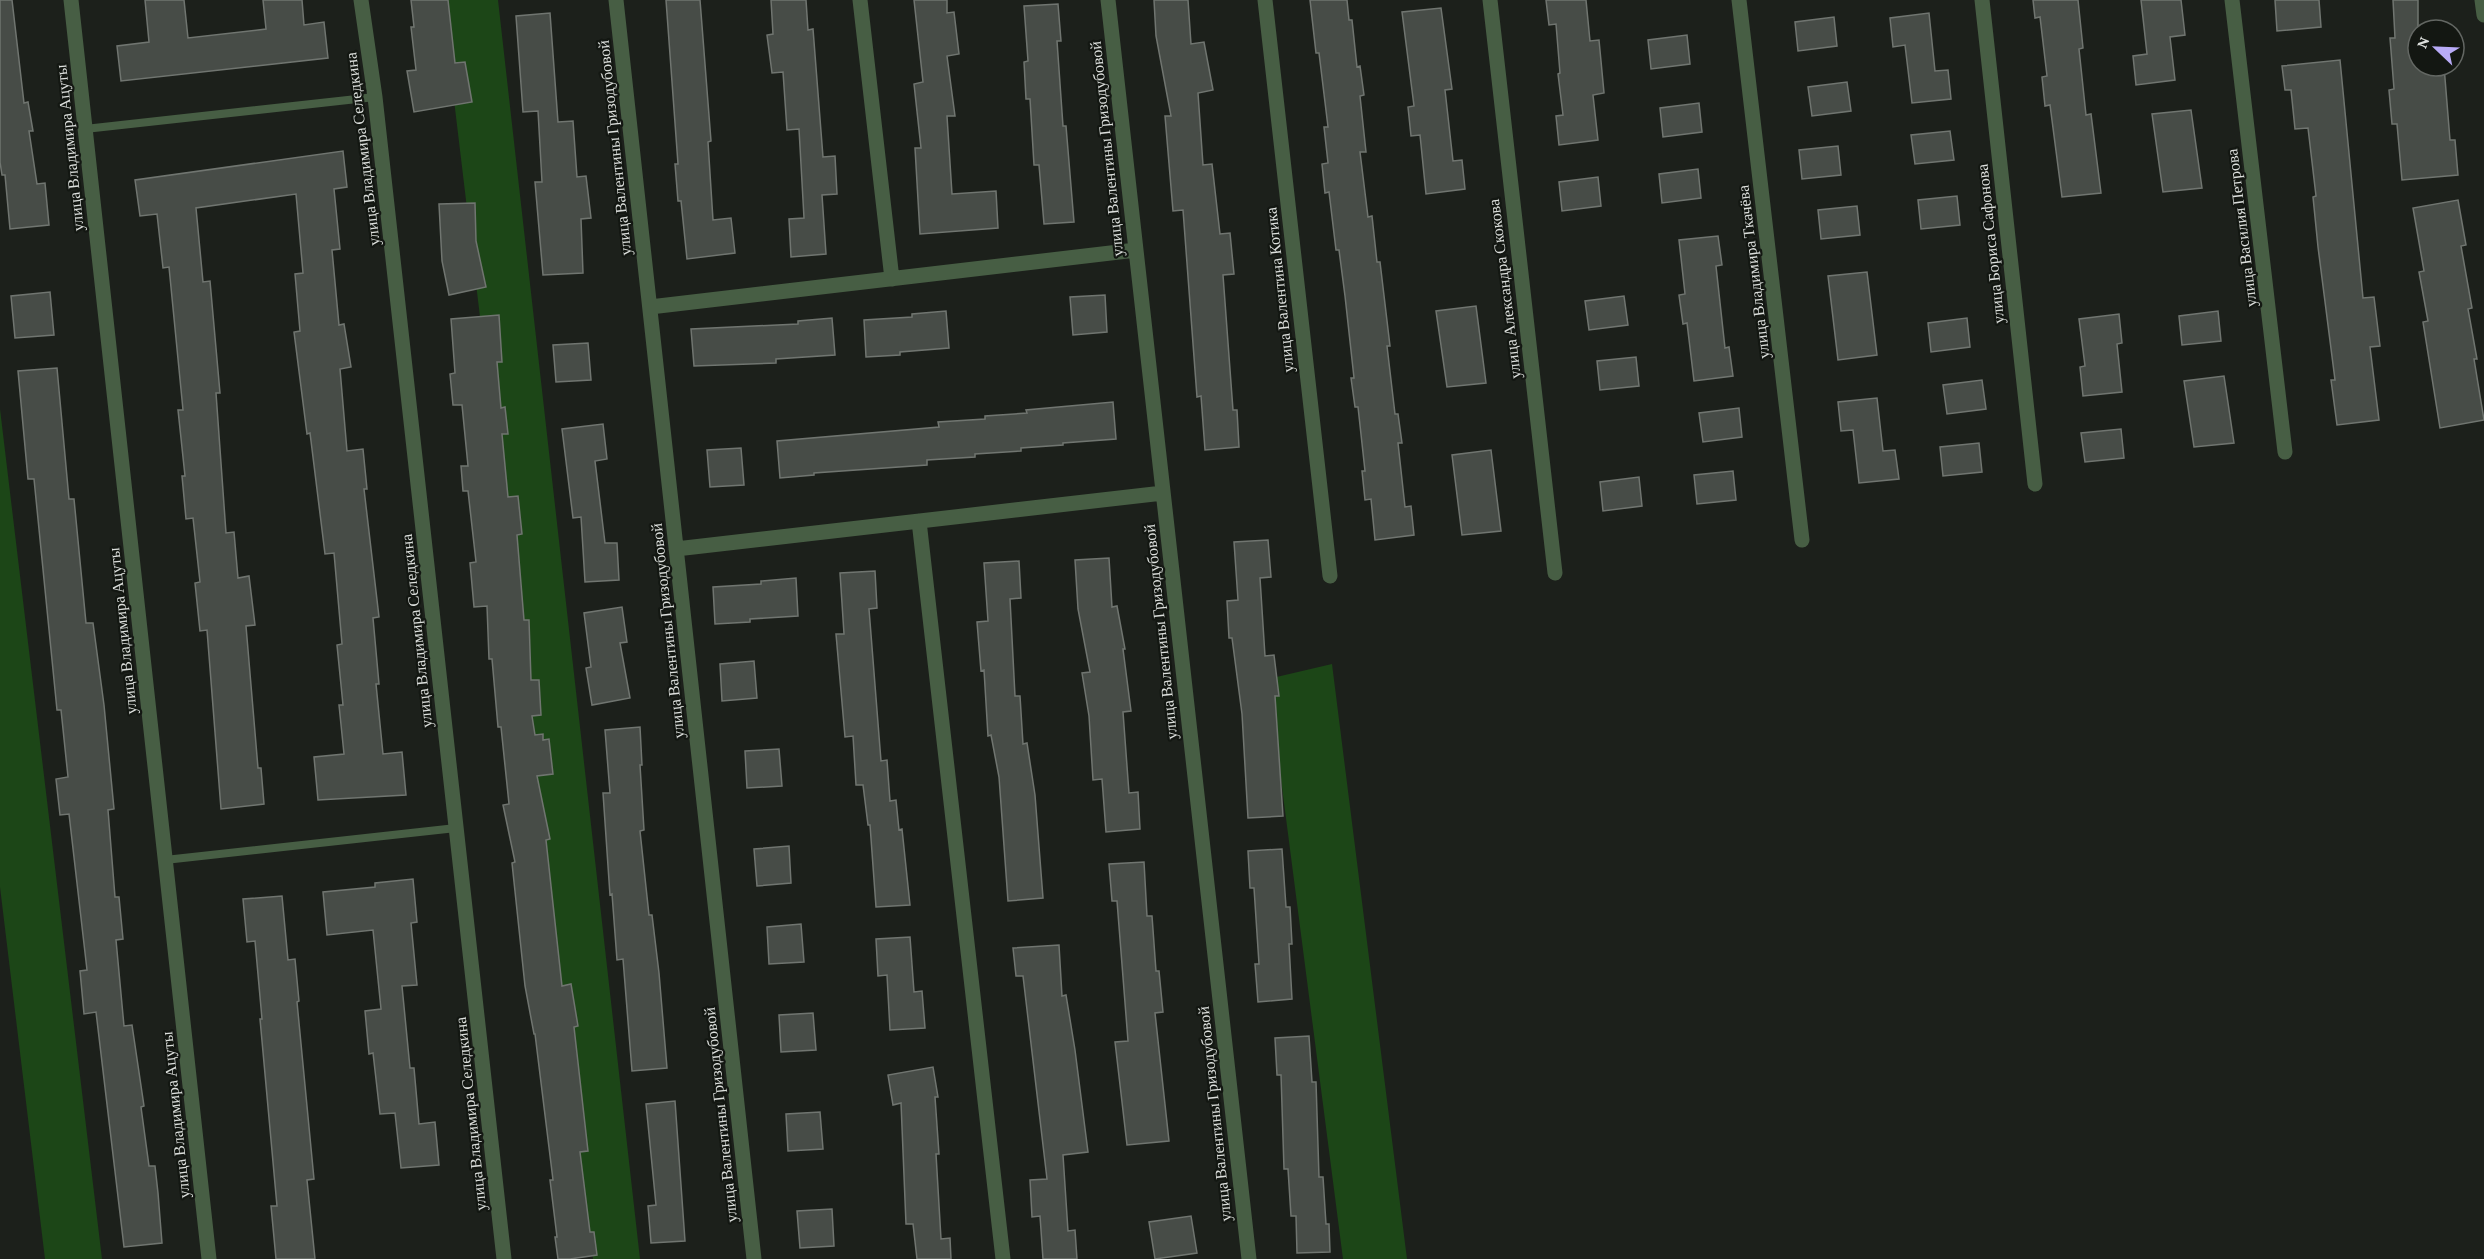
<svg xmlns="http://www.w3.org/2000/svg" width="2484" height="1259" viewBox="0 0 2484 1259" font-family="'Crimson Pro',serif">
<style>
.green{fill:#1c4617}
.building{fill:#474c47;stroke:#707570;stroke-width:1.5}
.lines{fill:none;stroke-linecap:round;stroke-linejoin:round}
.lane{stroke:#475e44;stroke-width:8}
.street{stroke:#475e44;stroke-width:15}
.labels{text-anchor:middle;stroke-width:4.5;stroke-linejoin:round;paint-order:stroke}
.street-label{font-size:16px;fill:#dcdfdc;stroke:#131712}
</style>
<rect width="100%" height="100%" fill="#1c201b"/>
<path class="green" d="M442,0H498L640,1259H593Z
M0,409L102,1259H45L0,887Z
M1332,664L1407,1259H1343L1268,679Z"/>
<path class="building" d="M0,0H12L24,103L28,102L33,131H29L37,184L45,183L49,225L10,229L5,175H2L0,162Z
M145,0H184L188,38L266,29L263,0H302L304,25L324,22L328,58L121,81L117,46L149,42Z
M411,0H448L455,63L465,62L472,102L414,112L407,71L416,70L411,27H414Z
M666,0H700L711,141L708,142L713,220L731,218L735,253L687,259L681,201H678L675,164H678Z
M771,0H806L808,30L813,29L823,157L835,156L837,194L822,195L826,254L791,257L789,219L804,218L799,129L787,130L783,72L772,73L767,35L773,34Z
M914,0H947V13L954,12L959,54L947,56L955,116H947L952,194L996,191L998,228L920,234L915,148H921L914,84L923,82Z
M1154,0H1188L1191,44L1204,42L1213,90L1198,93L1203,165L1212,164L1220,234L1230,233L1234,274L1223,275L1233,410H1237L1239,447L1205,450L1201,396L1197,397L1183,210L1173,211L1165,116H1171L1156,36Z
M1310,0H1347L1349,20H1352L1357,67L1360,66L1364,95L1360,96L1366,152H1360L1368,217L1372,216L1377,262H1380L1390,346H1387L1395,414H1398L1402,443H1398L1405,507L1411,506L1414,535L1375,540L1371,499L1365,500L1362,471H1365L1358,407H1355L1351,378H1354L1345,296L1339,250H1336L1329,192L1325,193L1322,164L1328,163L1324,127H1328L1319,53H1316Z
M1546,0H1586L1590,41L1599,40L1601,61L1604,93L1593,95L1598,140L1559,145L1556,116L1563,115L1558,74L1560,73L1556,24L1549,25Z
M2033,0H2078L2083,48L2079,49L2086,115L2091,114L2101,193L2062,197L2050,105L2045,106L2042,77L2047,76L2040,17L2035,18Z
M2141,0H2181L2185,35L2170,37L2175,80L2136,85L2133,56L2147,54Z
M2275,0H2319L2321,27L2277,31Z
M2393,0H2418V66H2444L2450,140H2455L2458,175L2402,180L2397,124H2392L2389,90L2394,89L2390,38H2395Z
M1058,4L1061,41H1057L1063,126H1066L1074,222L1044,224L1039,165H1034L1030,99H1026L1024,62L1028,61L1024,6Z
M1441,8L1452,89L1445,90L1453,161L1462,160L1465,189L1426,194L1420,135L1411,136L1408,107L1414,106L1402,12Z
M550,13L558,122L573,121L577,177L586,176L591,218L581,219L583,273L543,275L535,182H542L538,111L523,112L516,16Z
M1929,13L1935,71L1948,70L1951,99L1912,103L1905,45L1893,47L1890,18Z
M1834,17L1837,46L1798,51L1795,22Z
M1687,35L1690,64L1651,69L1648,40Z
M2340,60L2363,298L2374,297L2380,346L2370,347L2379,420L2337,425L2331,380H2335L2318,247L2313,197L2316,196L2308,128L2295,129L2291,90H2285L2282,66Z
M1847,82L1851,111L1812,116L1808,87Z
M1699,103L1702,132L1663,137L1660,108Z
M2191,110L2202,188L2163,192L2152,114Z
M1950,131L1954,160L1915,164L1911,135Z
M1838,146L1841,175L1802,179L1799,150Z
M343,151L347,187L334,189L340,249L332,250L339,325L344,324L351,367L340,369L347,451L363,449L367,489H364L379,617L373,618L379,684H376L383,754L402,752L406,795L318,800L314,757L344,754L339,705H343L337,645L342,644L334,553L325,554L310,433L307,434L294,332L300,331L295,274L303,273L296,194L196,208L203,282L210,281L220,393H216L226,533L234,532L238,578L249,576L255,625L246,626L258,768H261L264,804L221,809L207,630L200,631L195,583L200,582L193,518L186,519L182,476H185L178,410H183L169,267L163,268L157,214L140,216L135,180Z
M1698,169L1701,198L1662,203L1659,174Z
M1598,177L1601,206L1562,211L1559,182Z
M1957,196L1960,225L1921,229L1918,200Z
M2458,200L2466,245L2461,246L2472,308L2468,309L2477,359H2474L2484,420L2440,428L2423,322L2428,321L2419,272L2424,271L2413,208Z
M475,203L476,241L486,287L449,295L442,261L439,204Z
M1857,206L1860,235L1821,239L1818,210Z
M1718,236L1722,265L1716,266L1725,348L1729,347L1733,376L1694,381L1687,323L1683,324L1679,295L1685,294L1679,240Z
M1867,272L1877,355L1838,360L1828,276Z
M50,292L54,335L15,338L11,296Z
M1105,295L1107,332L1073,335L1070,297Z
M1624,296L1628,325L1589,330L1585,301Z
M1476,306L1486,383L1447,387L1436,311Z
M946,311L949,348L900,352V355L866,357L864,320L912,317V314Z
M2218,311L2221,341L2182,345L2179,316Z
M2119,314L2122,343L2117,344L2122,392L2083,396L2080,367L2085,366L2079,319Z
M499,315L502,362H497L501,408L505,407L508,434H502L508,497L518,496L522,534L517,535L524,620H529L531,680H539L541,715L532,716L535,735L543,734V740L549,739L553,774L537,776L550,839L546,840L562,986L571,984L578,1026L574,1027L588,1151L580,1152L590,1232H594L597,1255L570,1259H558L555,1237H557L550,1180H553L535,1034H534L525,986L512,863L515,862L503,805L509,804L501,727H498L492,659H489L487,606L474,607L470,563L476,562L468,491H463L461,466H468L462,405H453L450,374L455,373L451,319Z
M832,318L835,355L776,359V363L694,366L691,329L798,324V321Z
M1967,318L1970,347L1931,352L1928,323Z
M588,343L591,380L556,382L553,345Z
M1636,357L1639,386L1600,390L1597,361Z
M57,368L69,499H74L86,623H93L104,705L114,809L108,810L115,897H119L123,939L116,940L124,1026L132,1025L144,1106L141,1107L149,1166H155L158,1193L162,1243L124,1247L96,1012L84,1014L80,971L87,970L69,814L60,815L56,779L68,777L61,710H57L34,479H28L18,371Z
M2224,376L2234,443L2194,447L2184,381Z
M1982,380L1986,409L1947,414L1943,385Z
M1877,398L1883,451L1895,450L1899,479L1859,483L1853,430L1841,431L1838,402Z
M1113,402L1116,439L1063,443V445L1021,448V451L975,454V457L927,460V465L814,473V475L780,478L777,441L939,427L938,422L985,419V416L1027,413L1026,410Z
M1739,408L1742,437L1703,442L1699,413Z
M603,424L607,459L595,461L605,543H617L619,580L585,582L581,517L573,518L562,429Z
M2121,429L2124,458L2085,462L2081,433Z
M1979,443L1982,472L1943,476L1940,447Z
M741,448L744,485L710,487L707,450Z
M1491,450L1501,531L1462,535L1452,455Z
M1733,471L1736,500L1697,504L1694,475Z
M1639,477L1642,506L1603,511L1600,482Z
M1268,540L1271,577L1260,578L1265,656L1274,655L1279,696H1275L1283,816L1248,818L1242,714L1232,638H1229L1227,601L1238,600L1234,542Z
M1109,558L1112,607L1117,606L1125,649H1123L1131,711L1123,712L1129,793L1138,792L1140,829L1106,832L1102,779L1093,780L1089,716L1082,673L1090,672L1078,609L1075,560Z
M1019,561L1021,598L1010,599L1015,696H1020L1023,744L1027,743L1035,795L1043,898L1008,901L999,777L991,735L988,736L984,670L981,671L977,622L988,621L984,563Z
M875,571L877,608L869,609L881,761L887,760L890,801L896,800L899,830L902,829L910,905L876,907L870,825H868L863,785H856L853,736L845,737L836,634H844L840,573Z
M796,578L798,616L750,619V622L715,624L713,587L761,584V581Z
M622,607L627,642L620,643L630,698L592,705L586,668L591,667L584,613Z
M754,661L757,698L722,701L720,664Z
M640,727L642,765H640L644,830L640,831L649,915H652L659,973L667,1068L632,1071L623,959L617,960L612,894L610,895L603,793H610L605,730Z
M779,749L782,786L747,788L745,751Z
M789,846L791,883L757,886L754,849Z
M1282,849L1286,907H1290L1292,944H1289L1292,999L1258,1002L1255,964H1259L1254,888H1250L1248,851Z
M1144,862L1147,916H1152L1156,971H1159L1163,1012L1155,1013L1169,1141L1127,1145L1115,1042L1128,1041L1117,901H1112L1109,864Z
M413,879L417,922L411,923L417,985L402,986L410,1068H414L419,1124L435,1122L439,1165L401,1168L395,1113L380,1114L373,1053L369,1054L365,1011L381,1009L373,930L327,935L323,892L375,887V883Z
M282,896L288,960L295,959L299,1001L297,1002L314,1179L307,1180L315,1259H276L271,1206H277L260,1019H262L255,941L247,942L243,899Z
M801,924L804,962L769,964L767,927Z
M910,937L914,992L922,991L925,1028L890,1030L887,975L878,976L876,939Z
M1059,945L1062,996L1066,995L1075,1050L1088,1152L1063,1155L1068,1231L1075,1230L1077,1259H1043L1040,1216L1032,1217L1030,1180L1047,1179L1023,976H1016L1013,948Z
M813,1013L816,1050L781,1052L779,1015Z
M1309,1036L1312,1082H1316L1319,1177H1323L1326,1224H1329L1330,1252L1297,1253L1296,1216H1291L1288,1169H1284L1281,1075H1277L1275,1038Z
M933,1067L938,1097H935L939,1154H936L941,1239L950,1238L951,1259H917L913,1224H906L901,1103L893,1105L888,1075Z
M675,1101L685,1241L651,1243L648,1206L656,1205L646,1104Z
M820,1112L823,1149L788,1151L786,1114Z
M832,1209L834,1246L800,1248L797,1211Z
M1191,1216L1197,1253L1155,1259L1149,1222Z"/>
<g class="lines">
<path class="lane" d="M85,129L375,97
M165,860L456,828"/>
<path class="street" d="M71,0L209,1259
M361,0L375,97L504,1259
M616,0L754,1259
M860,0L892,279
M1108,0L1249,1259
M1265,0L1330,576
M1490,0L1555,573
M1739,0L1802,540
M1982,0L2035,484
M2232,0L2285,452
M2482,0L2484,15
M650,307L1136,250
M919,521L1003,1259
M676,549L1163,493"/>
</g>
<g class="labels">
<g class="street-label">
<text transform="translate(69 148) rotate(-96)" y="6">улица Владимира Ацуты</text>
<text transform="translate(614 148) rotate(-96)" y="6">улица Валентины Гризодубовой</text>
<text transform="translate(362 149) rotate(-97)" y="6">улица Владимира Селедкина</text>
<text transform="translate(1106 149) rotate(-96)" y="6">улица Валентины Гризодубовой</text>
<text transform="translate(2241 228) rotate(-97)" y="6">улица Василия Петрова</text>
<text transform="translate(1990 244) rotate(-96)" y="6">улица Бориса Сафонова</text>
<text transform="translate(1753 272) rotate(-97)" y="6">улица Владимира Ткачёва</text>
<text transform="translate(1504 289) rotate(-97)" y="6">улица Александра Скокова</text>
<text transform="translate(1279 290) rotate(-96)" y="6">улица Валентина Котика</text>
<text transform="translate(122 631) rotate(-96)" y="6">улица Владимира Ацуты</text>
<text transform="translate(416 631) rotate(-96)" y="6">улица Владимира Селедкина</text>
<text transform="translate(667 631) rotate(-96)" y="6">улица Валентины Гризодубовой</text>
<text transform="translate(1160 632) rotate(-96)" y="6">улица Валентины Гризодубовой</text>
<text transform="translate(470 1114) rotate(-96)" y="6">улица Владимира Селедкина</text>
<text transform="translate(1214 1114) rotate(-96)" y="6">улица Валентины Гризодубовой</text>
<text transform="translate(175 1115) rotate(-96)" y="6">улица Владимира Ацуты</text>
<text transform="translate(720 1115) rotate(-96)" y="6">улица Валентины Гризодубовой</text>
</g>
</g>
<g transform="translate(2436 48) rotate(293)"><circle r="28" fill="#131712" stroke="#636763" stroke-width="1.5"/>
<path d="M0-4.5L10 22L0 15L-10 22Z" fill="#b8abf7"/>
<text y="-9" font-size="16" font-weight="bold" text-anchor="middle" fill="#dcdfdc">N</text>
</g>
</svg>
